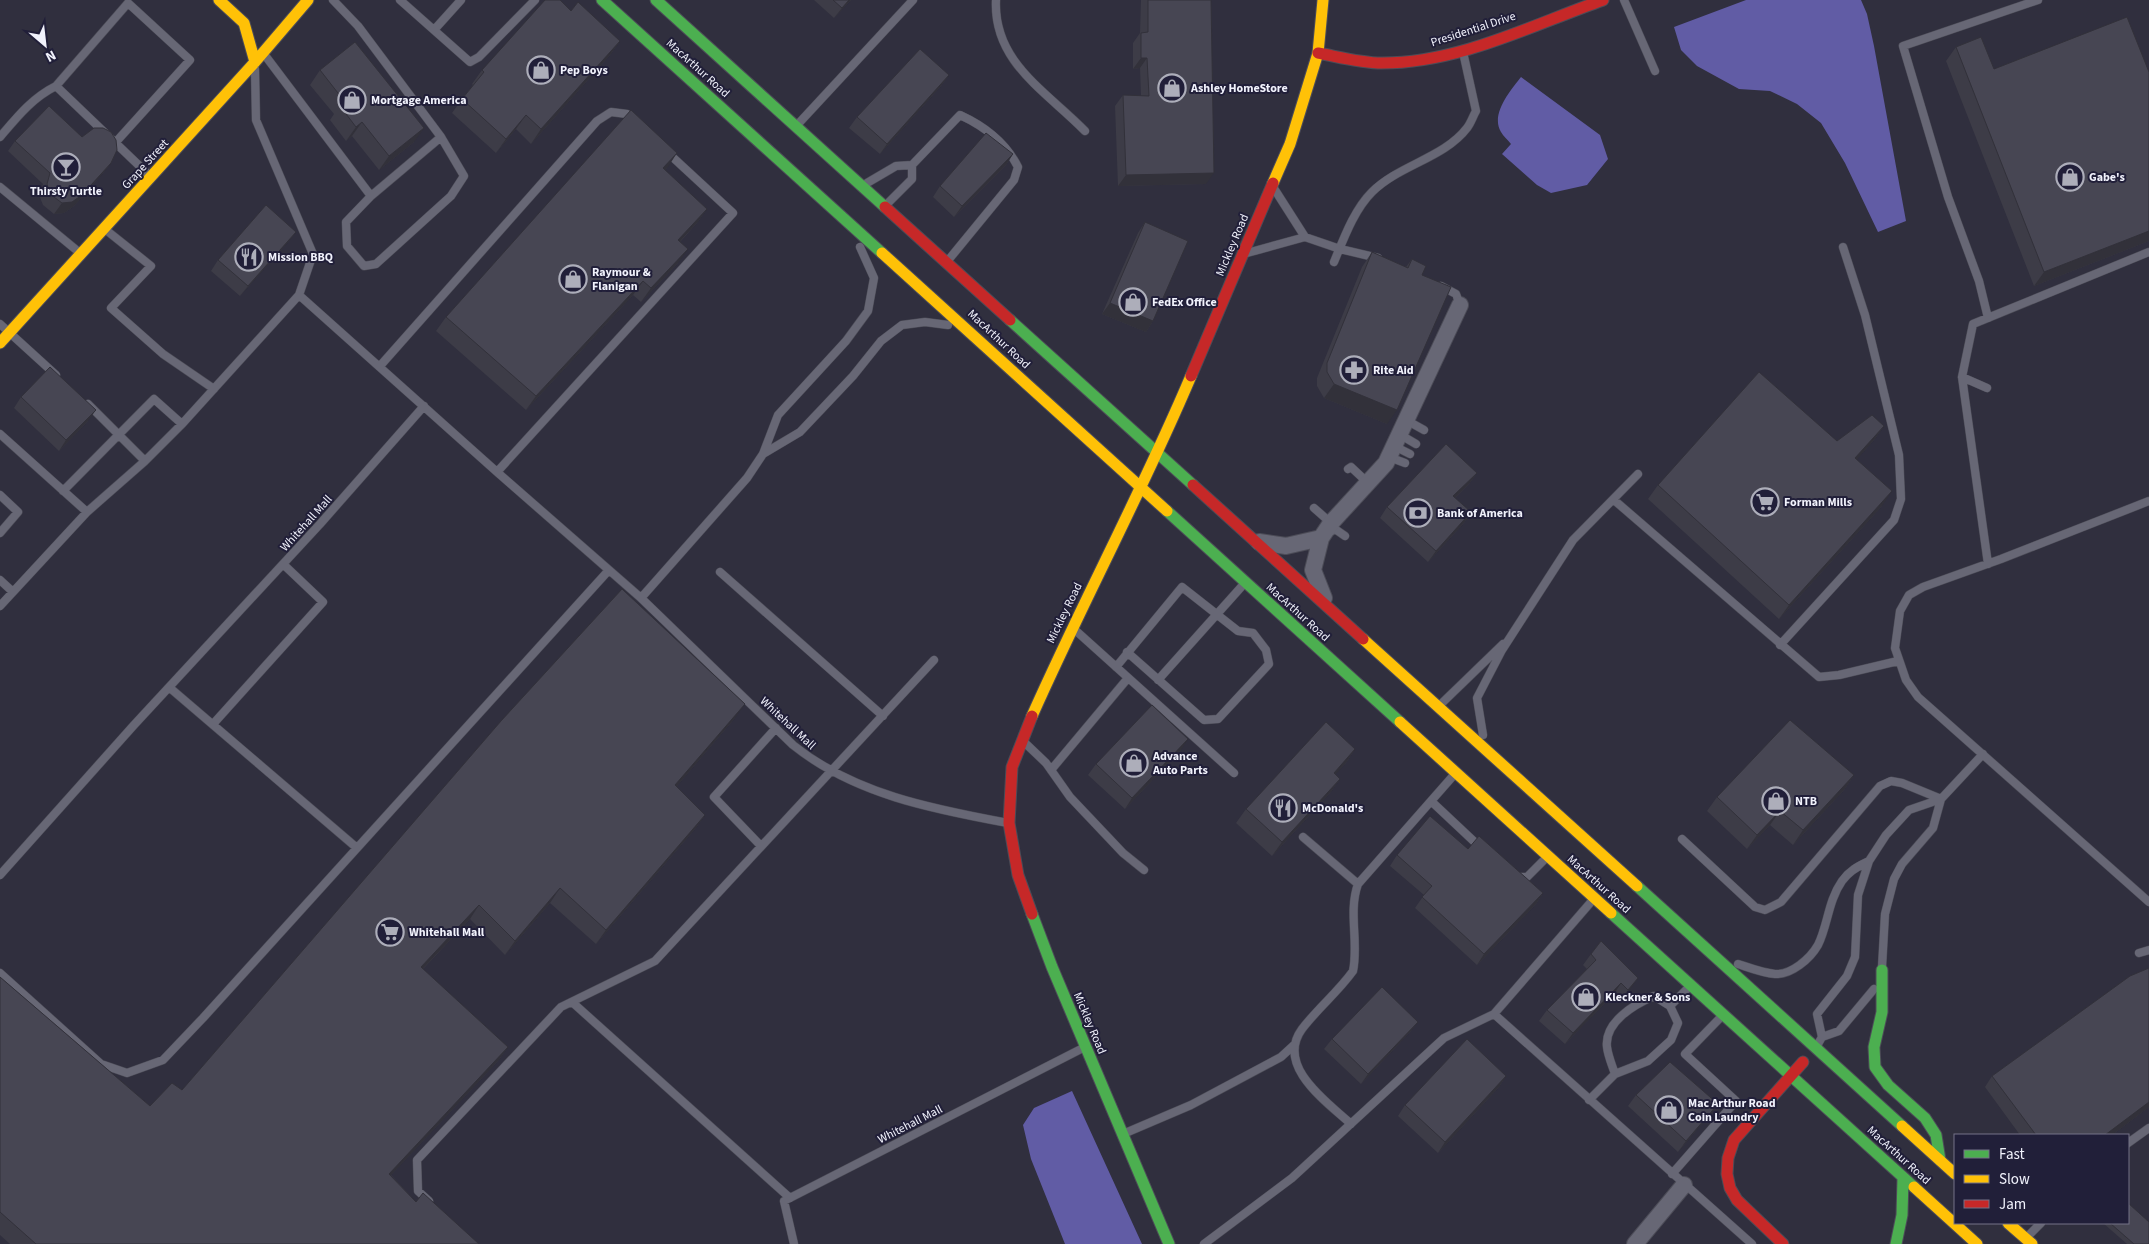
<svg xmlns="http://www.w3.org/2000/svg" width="2149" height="1244" viewBox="0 0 2149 1244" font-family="'Source Sans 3',sans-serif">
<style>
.water{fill:#615ca5}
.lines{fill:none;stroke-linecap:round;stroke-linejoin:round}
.lane-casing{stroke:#4c4c57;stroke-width:9}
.street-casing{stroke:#4c4c57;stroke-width:18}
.fast-casing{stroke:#4c4c57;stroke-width:13}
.slow-casing{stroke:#4c4c57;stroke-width:13}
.jam-casing{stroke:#4c4c57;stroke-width:13}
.lane{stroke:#676775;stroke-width:8}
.street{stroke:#676775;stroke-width:16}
.fast{stroke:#4caf50;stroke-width:11}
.slow{stroke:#ffc107;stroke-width:11}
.jam{stroke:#c62828;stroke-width:11}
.wall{fill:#3d3c47}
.shaded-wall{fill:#32313a}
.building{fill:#474653;stroke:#32313a}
.labels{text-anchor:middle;stroke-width:4;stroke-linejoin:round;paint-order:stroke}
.street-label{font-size:12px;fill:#f1f2fc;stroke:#211f39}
.poi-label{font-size:12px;font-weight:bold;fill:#f1f2fc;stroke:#211f39;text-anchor:start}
</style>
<rect width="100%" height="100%" fill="#302f3e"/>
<path class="water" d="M1746,0H1861L1867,14L1874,46L1906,221L1878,232L1845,163L1821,123L1797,104L1770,91L1739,89L1697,66L1681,50L1674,27Z
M1521,77L1600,135L1608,159L1587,185L1551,193L1537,185L1502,154L1511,144C1508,140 1503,136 1501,132C1490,114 1511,90 1521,77Z
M1072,1091L1142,1244H1065L1031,1159L1023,1125L1034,1108Z"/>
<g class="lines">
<g class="lane-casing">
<path id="lane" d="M400,0L470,62L479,57L535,0
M996,0C993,62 1046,91 1085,131
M1624,0L1655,71
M434,30L461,0
M264,54L371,196L441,137L358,26L333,0
M799,123L913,0
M0,137C17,117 32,98 56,86
M115,143L190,60L128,3L56,86L150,176
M867,183L896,166L912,165L960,115C984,126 1006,143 1018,167L1014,180L950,258
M0,187L80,253
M1275,190L1305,237
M371,196L346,222L347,246L364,266L376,264L451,196L464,176L441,137
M888,203L912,179V165
M106,230L151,266L111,308L163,354L214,389
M1247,253L1305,237L1340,249L1378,258
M1334,262C1344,238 1354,210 1372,192C1399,165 1444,158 1467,128C1471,123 1473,116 1476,111L1463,52
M1441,286L1456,294L1460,305
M299,295L497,472L641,598L793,745C854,794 932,809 1008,823
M1988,318L1979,281L1948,197L1903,46L2038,0
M0,324L56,375
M380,366L597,121L611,112L627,114L633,120
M1962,377L1987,388
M88,404L145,461
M1406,420L1424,430
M0,434L87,512
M1399,434L1416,444
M1394,446L1410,454
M763,454L800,432L853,376L881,341L902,325L925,322L948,325
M1389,457L1405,463
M1348,469L1351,467L1368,483
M497,472L733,213L667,152
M63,491L154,399L182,424
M0,495L18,512L0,533
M1614,500L1819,677L1839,675L1898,661
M2149,501L2001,559L1923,587L1909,595L1900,611L1895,648L1906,680L1918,697L2149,902
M1314,508L1331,523
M1328,533L1335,529L1345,536
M1988,564L1962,377L1973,324L2149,252
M720,572L883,716
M0,580L13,592
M641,598L747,478L763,454L778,415L846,341L868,311L874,278L860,247
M0,606L87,512L145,461L182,424L299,295L313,254L256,120L255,69
M1074,629L1234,773
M1780,645L1894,520L1901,499L1899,455L1865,315L1843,247
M1116,667L1182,587L1238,631L1253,633L1266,650L1269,664L1218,719L1204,720L1127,652
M1158,680L1243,585
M170,688L357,848
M1441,704L1503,644
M214,723L323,602L283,564
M1483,735L1477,698L1502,650L1573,540L1638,474
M1023,741L1046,763L1070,797L1123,853L1144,870
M1051,770L1128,678
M1431,801L1481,848
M1303,837L1358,884L1453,776
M1682,839L1755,907L1765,910L1781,902L1880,786L1891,781L1902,783L1941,799
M761,846L714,797L776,728
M0,875L134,725L320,524L424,406
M1516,877H1527L1545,859
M2139,953L2149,950
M1738,964C1750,968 1763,973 1775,974C1791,975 1810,959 1818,945C1828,925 1828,901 1842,881C1849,871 1858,866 1869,861
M1882,967L1885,914L1894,879L1902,864L1933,828L1941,799L1983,754
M0,973L101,1064L127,1073L163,1060L203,1018L609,570
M572,1002L790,1198
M1494,1014L1752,1244
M1822,1037L1817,1014L1847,976L1855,957L1858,895L1869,861L1886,835L1909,810L1941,799
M1818,1044L1822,1037L1839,1031L1874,989
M1615,1074C1612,1065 1608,1056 1607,1047C1604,1022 1635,1004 1654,996L1670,1006
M1589,1100L1615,1074L1648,1061L1671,1040L1678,1023L1670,1006L1687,989
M1351,1124C1327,1102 1275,1066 1302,1029C1318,1008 1338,992 1353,971C1359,942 1348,912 1358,884
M1123,1134L1191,1105L1281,1057L1294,1045
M2128,1143L2149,1128
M1672,1174L1736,1101L1685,1054L1720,1018
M429,1201L418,1191L417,1160L561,1007L655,961L934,660
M2029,1235L2041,1223
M794,1244L784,1201L1083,1048
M1204,1244L1292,1178L1444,1038L1494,1014L1591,902"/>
</g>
<g class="street-casing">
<path id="street" d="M1259,542L1286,546L1321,538
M1324,598L1313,570L1321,538L1331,523L1386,463L1460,305
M1635,1244L1684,1185"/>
</g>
<g class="fast-casing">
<path id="fast" d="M602,0L882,253
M656,0L885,207
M1010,320L1193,485
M1167,511L1400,722
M1637,886L1902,1126
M1611,913L1914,1187
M1032,914L1052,967L1169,1244
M1882,970V1012L1874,1047L1875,1067L1888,1085L1925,1118L1936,1135L1940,1160
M1896,1244L1902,1215L1903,1178"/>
</g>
<g class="slow-casing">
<path id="slow" d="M219,0L244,23L255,62
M1273,183L1290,144L1318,53L1323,0
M882,253L1167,511
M0,343L255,62L308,0
M1363,639L1637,886
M1032,716C1083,601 1142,492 1191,376
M1400,722L1611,913
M1902,1126L1955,1174
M1914,1187L1977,1244
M2008,1223L2032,1244"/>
</g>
<g class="jam-casing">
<path id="jam" d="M1318,53C1339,57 1361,63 1382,63C1459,63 1532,25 1603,0
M885,207L1010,320
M1191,376L1273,183
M1193,485L1363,639
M1032,716L1012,767L1009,823L1018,875L1032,914
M1783,1244L1737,1200L1730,1188L1727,1174L1728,1158L1734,1140L1803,1062"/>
</g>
<use href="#lane" class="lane"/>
<use href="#street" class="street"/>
<use href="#fast" class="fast"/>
<use href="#slow" class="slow"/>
<use href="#jam" class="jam"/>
</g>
<path class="wall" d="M814,0H851L834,18Z
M1141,0H1211L1206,184L1118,186L1115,106L1123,95L1141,96L1140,68L1133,69V43L1140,33Z
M571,11L620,41L610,55L531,144L516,129L496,153L452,113L462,99L473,85L472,84L482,70Z
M1956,47L1994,69L2149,72V241L2034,286L1946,61Z
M320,70L414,142L379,170L352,136L346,141L330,120L334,114L310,85Z
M949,75L941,86L880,154L849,128L857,117Z
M82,137L111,163L103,173L74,206L64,213L54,214L43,205L39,195L43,184L8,151L15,141Z
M1013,154L1006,165L954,217L933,197L940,186Z
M668,167L665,170L707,209L697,223L680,242L678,263L641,302L633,295L526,410L436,331L446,317Z
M1145,222L1153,321L1146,332L1102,314L1138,233Z
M296,232L288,242L240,296L211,271L218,260Z
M1372,252L1406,267L1412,259L1422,275L1387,424L1324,398L1317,386V378L1362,267Z
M21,397L88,421L59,451L14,408Z
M1884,426L1874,440L1856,460L1882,506L1779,619L1648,499L1658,485L1837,441Z
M1477,473L1469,484L1455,498L1471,512L1464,523L1428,562L1380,518L1387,507Z
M735,718L676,787L705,815L695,829L596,944L550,903L505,955L470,919L423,969L508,1047L498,1061L391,1175L416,1202L479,1244H10L0,1235V977L150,1106L182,1090Z
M1355,749L1346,763L1335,774L1340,779L1330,793L1272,856L1236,823L1246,809Z
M1181,750L1125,809L1088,775L1096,764Z
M1854,775L1844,790L1793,845L1770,825L1747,849L1707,811L1717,797Z
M1468,849L1543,893L1536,904L1477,965L1415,908L1424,895L1390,866L1397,855Z
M1591,954L1638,978L1621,1001L1614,994L1565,1044L1539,1021L1547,1010L1587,969L1583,965Z
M2149,968V1107L2112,1135H2020L1985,1087L1992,1076Z
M1418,1022L1410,1032L1361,1084L1324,1049L1332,1039Z
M1506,1076L1499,1087L1438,1153L1398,1116L1405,1105Z
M1636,1095L1718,1104L1710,1114L1678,1152L1628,1106Z
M2103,1223H2128L2149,1244H2127Z"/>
<path class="shaded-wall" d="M849,0H851L834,18L842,8Z
M620,41L610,55L531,144L541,129Z
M1141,58H1147L1140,68L1133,69Z
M949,75L941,86L880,154L887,144Z
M526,115L516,129L496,153L506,139Z
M362,122L352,136L346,141L356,127Z
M424,128L414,142L379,170L389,156Z
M677,153L668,167L654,182L663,168Z
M1013,154L1006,165L954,217L962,206Z
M111,163L103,173L74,206L64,213L54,214L62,203Z
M1214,173L1206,184L1118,186L1126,175Z
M707,209L697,223L668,254L678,240Z
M2149,231V241L2034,286L2044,272Z
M296,232L288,242L240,296L248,286Z
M688,249L678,263L641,302L651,288Z
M643,281L633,295L526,410L536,396Z
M1110,303L1153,321L1146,332L1102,314Z
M1334,384L1397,410L1387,424L1324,398Z
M96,410L88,421L59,451L66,440Z
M1884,426L1874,440L1845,473L1855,458Z
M1477,473L1469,484L1446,507L1453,496Z
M1892,491L1882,506L1779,619L1789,605Z
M1471,512L1464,523L1428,562L1436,551Z
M745,704L735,718L665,800L675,785Z
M1188,739L1181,750L1125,809L1132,798Z
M1355,749L1346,763L1324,787L1334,773Z
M1854,775L1844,790L1793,845L1803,830Z
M1340,779L1330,793L1272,856L1282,842Z
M1780,811L1770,825L1747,849L1757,835Z
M705,815L695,829L596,944L606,930Z
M560,888L550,903L505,955L515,941Z
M1543,893L1536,904L1477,965L1484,954Z
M479,905L470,919L411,981L421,967Z
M1638,978L1631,988L1621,1001L1628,990Z
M1621,983L1614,994L1565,1044L1573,1033Z
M1418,1022L1410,1032L1361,1084L1368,1074Z
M508,1047L498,1061L379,1188L389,1174Z
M1506,1076L1499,1087L1438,1153L1445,1142Z
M2149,1102V1107L2112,1135H2105Z
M1718,1104L1710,1114L1678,1152L1686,1141Z"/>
<path class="building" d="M545,0H560L571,11L578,2L620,41L541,129L526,115L506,139L462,99L484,72L482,70Z
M833,0H849L842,8Z
M1148,0H1211L1214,173L1126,175L1123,95L1149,96L1147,58H1141V33L1148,32Z
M2127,17L2149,72V231L2044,272L1956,47L1981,37L1994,69Z
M355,42L424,128L389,156L362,122L356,127L340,106L345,102L320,70Z
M920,49L949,75L887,144L857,117Z
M49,106L82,137L94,128H103L111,132L116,140L117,150L111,163L82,195L72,202L62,203L50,194L47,184L50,173L15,141Z
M631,110L677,153L663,168L707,209L678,240L688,249L651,288L643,281L536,396L446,317Z
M986,133L1013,154L962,206L940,186Z
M266,205L296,232L248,286L218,260Z
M1145,222L1188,241L1153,321L1110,303Z
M1372,252L1408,268L1412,259L1426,266L1422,275L1451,287L1397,410L1334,384L1327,372V363Z
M50,367L96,410L66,440L21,397Z
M1759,372L1837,441L1872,415L1884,426L1855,458L1892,491L1789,605L1658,485Z
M1446,444L1477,473L1453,496L1471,512L1436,551L1387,507Z
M622,589L745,704L675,785L705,815L606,930L560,888L515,941L479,905L421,967L508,1047L389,1174L416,1202L423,1193L479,1244H36L0,1212V977L150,1106L172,1083L182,1090L501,721Z
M1152,705L1188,739L1132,798L1096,764Z
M1790,720L1854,775L1803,830L1780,811L1757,835L1717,797Z
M1326,722L1355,749L1334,773L1340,779L1282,842L1246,809Z
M1430,816L1468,849L1479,836L1543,893L1484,954L1422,897L1432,886L1397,855Z
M1601,941L1638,978L1628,990L1621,983L1573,1033L1547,1010L1596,960L1591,954Z
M2149,968V1102L2105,1135H2036L1992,1076L2130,976Z
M1382,987L1418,1022L1368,1074L1332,1039Z
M1467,1039L1506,1076L1445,1142L1405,1105Z
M1670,1062L1718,1104L1686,1141L1636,1095Z
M2128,1203L2149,1222V1244H2134L2110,1223H2128Z"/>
<defs>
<g id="shop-ring" transform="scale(1.4375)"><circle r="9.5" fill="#211f39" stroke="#adaeba" stroke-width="1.5"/><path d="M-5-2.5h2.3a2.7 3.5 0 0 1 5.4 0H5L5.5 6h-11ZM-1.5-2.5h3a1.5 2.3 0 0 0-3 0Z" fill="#adaeba"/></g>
<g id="bar-ring" transform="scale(1.4375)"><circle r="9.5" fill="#211f39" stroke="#adaeba" stroke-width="1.5"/><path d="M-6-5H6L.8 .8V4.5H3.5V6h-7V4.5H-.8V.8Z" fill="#adaeba"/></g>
<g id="restaurant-ring" transform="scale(1.4375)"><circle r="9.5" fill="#211f39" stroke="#adaeba" stroke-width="1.5"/><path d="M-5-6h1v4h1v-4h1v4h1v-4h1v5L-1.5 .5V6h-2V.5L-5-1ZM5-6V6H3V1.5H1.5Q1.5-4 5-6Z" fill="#adaeba"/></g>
<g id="pharmacy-ring" transform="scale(1.4375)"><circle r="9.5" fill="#211f39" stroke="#adaeba" stroke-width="1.5"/><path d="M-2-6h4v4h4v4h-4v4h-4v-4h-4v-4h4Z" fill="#adaeba"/></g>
<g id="supermarket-ring" transform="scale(1.4375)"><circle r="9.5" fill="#211f39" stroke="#adaeba" stroke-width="1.5"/><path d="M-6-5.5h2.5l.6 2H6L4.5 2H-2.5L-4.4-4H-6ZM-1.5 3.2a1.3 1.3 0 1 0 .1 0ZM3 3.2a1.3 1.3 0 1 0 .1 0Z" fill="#adaeba"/></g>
<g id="bank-ring" transform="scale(1.4375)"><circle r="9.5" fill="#211f39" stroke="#adaeba" stroke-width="1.5"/><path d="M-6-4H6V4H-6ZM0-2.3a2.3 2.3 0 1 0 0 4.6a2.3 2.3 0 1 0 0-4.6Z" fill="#adaeba"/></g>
</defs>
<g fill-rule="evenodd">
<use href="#shop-ring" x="541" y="70"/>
<use href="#shop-ring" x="1172" y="88"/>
<use href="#shop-ring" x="352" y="100"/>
<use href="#bar-ring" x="66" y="167"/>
<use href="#shop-ring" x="2070" y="177"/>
<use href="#restaurant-ring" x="249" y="257"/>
<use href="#shop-ring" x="573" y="279"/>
<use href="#shop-ring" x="1133" y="302"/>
<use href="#pharmacy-ring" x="1354" y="370"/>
<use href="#supermarket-ring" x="1765" y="502"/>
<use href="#bank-ring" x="1418" y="513"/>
<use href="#shop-ring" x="1134" y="763"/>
<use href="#shop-ring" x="1776" y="801"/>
<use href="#restaurant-ring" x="1283" y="808"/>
<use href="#supermarket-ring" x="390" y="932"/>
<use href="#shop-ring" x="1586" y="997"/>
<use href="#shop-ring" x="1669" y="1110"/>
</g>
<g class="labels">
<g class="street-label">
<text transform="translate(1473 29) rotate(-18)" y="4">Presidential Drive</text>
<text transform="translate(698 68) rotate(42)" y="4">MacArthur Road</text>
<text transform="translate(145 164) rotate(-48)" y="4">Grape Street</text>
<text transform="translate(1232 245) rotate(-67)" y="4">Mickley Road</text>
<text transform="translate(999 339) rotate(43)" y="4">MacArthur Road</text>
<text transform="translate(306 523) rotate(-48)" y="4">Whitehall Mall</text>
<text transform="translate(1298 612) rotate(42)" y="4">MacArthur Road</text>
<text transform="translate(1064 613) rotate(-64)" y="4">Mickley Road</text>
<text transform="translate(788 723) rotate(43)" y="4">Whitehall Mall</text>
<text transform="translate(1599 884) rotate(42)" y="4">MacArthur Road</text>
<text transform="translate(1090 1023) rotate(67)" y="4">Mickley Road</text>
<text transform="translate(910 1124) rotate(-27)" y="4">Whitehall Mall</text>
<text transform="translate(1899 1155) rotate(42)" y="4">MacArthur Road</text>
</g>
<g class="poi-label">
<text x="560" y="74">Pep Boys</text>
<text x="1191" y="92">Ashley HomeStore</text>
<text x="371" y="104">Mortgage America</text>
<text x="2089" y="181">Gabe's</text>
<text x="66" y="195" text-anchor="middle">Thirsty Turtle</text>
<text x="268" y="261">Mission BBQ</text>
<text x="592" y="276">Raymour &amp;<tspan x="592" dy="14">Flanigan</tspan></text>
<text x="1152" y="306">FedEx Office</text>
<text x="1373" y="374">Rite Aid</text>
<text x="1784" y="506">Forman Mills</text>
<text x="1437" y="517">Bank of America</text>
<text x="1153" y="760">Advance<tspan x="1153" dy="14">Auto Parts</tspan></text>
<text x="1795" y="805">NTB</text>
<text x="1302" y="812">McDonald's</text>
<text x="409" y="936">Whitehall Mall</text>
<text x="1605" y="1001">Kleckner &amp; Sons</text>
<text x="1688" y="1107">Mac Arthur Road<tspan x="1688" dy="14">Coin Laundry</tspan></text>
</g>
</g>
<rect x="1954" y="1134" width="175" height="90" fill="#211f39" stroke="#747387"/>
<rect x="1964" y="1150" width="25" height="8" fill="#4caf50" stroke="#747387"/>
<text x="1999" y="1159" font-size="15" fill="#f1f2fc">Fast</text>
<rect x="1964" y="1175" width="25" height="8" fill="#ffc107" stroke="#747387"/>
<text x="1999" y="1184" font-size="15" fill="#f1f2fc">Slow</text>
<rect x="1964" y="1200" width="25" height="8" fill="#c62828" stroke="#747387"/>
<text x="1999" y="1209" font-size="15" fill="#f1f2fc">Jam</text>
<g transform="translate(45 45) rotate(152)" stroke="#211f39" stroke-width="4" paint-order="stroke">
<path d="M0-4L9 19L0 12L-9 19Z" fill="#f1f2fc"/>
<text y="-8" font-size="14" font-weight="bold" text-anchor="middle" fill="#f1f2fc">N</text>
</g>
</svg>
